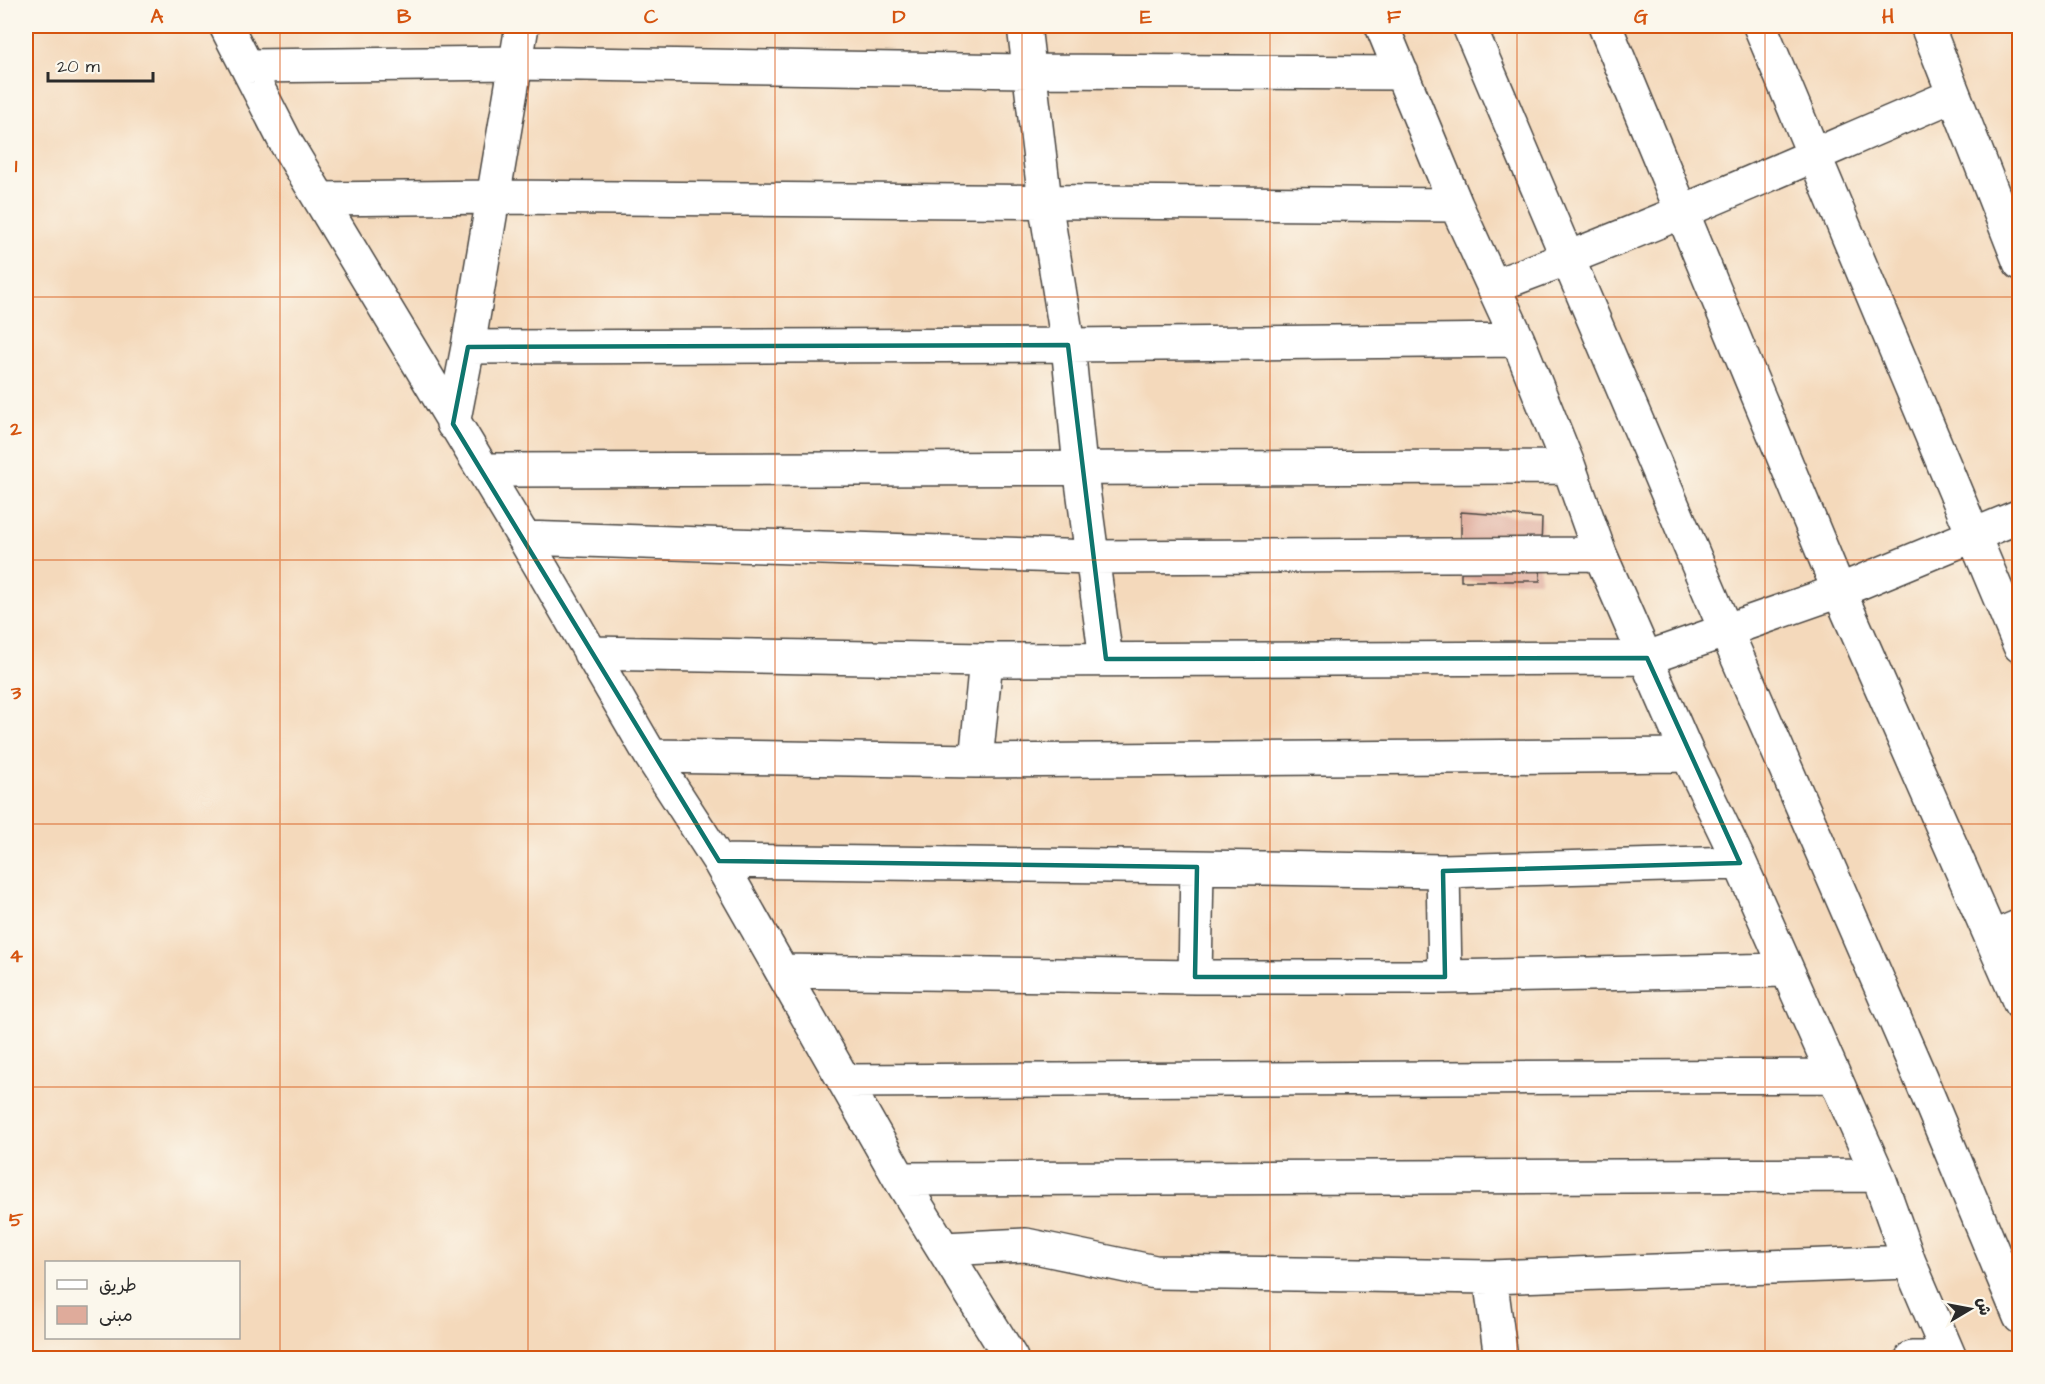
<svg xmlns="http://www.w3.org/2000/svg" width="2045" height="1384" viewBox="0 0 2045 1384" font-family="'Architects Daughter','Playpen Sans Arabic',sans-serif">
<style>
.building{fill:#dfab9b}
.lines{fill:none;stroke-linecap:round;stroke-linejoin:round}
.minor-casing{stroke:#494541;stroke-width:36}
.minor{stroke:#fff;stroke-width:33}
.marked{fill:none;stroke:#0f766e;stroke-width:4.5;stroke-linejoin:round}
.grid{fill:none;stroke:#d5540f;stroke-width:1.5;stroke-opacity:0.55}
.neatline{fill:none;stroke:#d5540f;stroke-width:2}
.grid-label{font-size:20px;text-anchor:middle;font-weight:bold;fill:#d5540f}
</style>
<rect width="100%" height="100%" fill="#fbf7ec"/>
<filter id="ink" filterUnits="userSpaceOnUse"><feTurbulence type="fractalNoise" baseFrequency=".0167" numOctaves="2"/><feDisplacementMap in="SourceGraphic" scale="12" xChannelSelector="R" yChannelSelector="G"/><feConvolveMatrix kernelMatrix="1 2 1 2 8 2 1 2 1" color-interpolation-filters="sRGB"/></filter>
<filter id="wash" filterUnits="userSpaceOnUse"><feTurbulence type="fractalNoise" baseFrequency=".008" numOctaves="4" result="noise"/><feDisplacementMap in="SourceGraphic" scale="24" xChannelSelector="R" yChannelSelector="G"/><feGaussianBlur stdDeviation="1.35" result="paint"/><feColorMatrix in="noise" values="0 0 0 0 0 0 0 0 0 0 0 0 0 0 0 0 0 1.4 0 .05"/><feComposite in="paint" operator="in"/></filter>
<g filter="url(#wash)">
<rect width="100%" height="100%" fill="#f4d9bb"/>
<g id="blocks">
<path class="building" d="M1461,512L1542,518L1540,581H1461Z"/>
</g>
</g>
<g filter="url(#ink)">
<use href="#blocks" fill-opacity="0" stroke="#494541" stroke-width="1.5"/>
<g class="lines">
<g class="minor-casing">
<path id="minor" d="M226,26L286,143L524,538L651,756L719,861L900,1179L1011,1358
M1024,26L1045,201L1068,345L1080,467L1106,659
M1382,26L1456,205L1518,340L1569,467L1600,554L1688,755L1740,863L1878,1175L1909,1262L1950,1358
M1469,26L1726,631L1920,1077L2020,1317
M1605,26L1839,591L2020,1003
M1760,26L2020,646
M1927,26L2020,263
M247,66L515,63L1029,71L1402,73
M320,199L494,197L1456,205
M1494,286C1650,229 1801,160 1954,95
M468,347L1068,345L1518,340
M453,424L468,347L522,26
M483,470L1569,467
M524,538L1091,557L1600,554
M590,653L986,660
M651,756L976,761L986,660L1647,658L1839,591L2020,516
M976,761L1688,755
M719,861L1197,867
M1443,871L1445,977
M1992,938L2020,926
M782,971L1195,977H1445L1786,970
M1195,977L1197,867L1443,871L1740,863
M845,1081L1833,1076
M900,1179L1878,1175
M944,1249L1026,1245L1155,1272L1490,1277L1909,1262
M1490,1277L1501,1358
M1912,1358L1949,1357"/>
</g>
<use href="#minor" class="minor"/>
</g>
</g>
<path class="marked" d="M1068,345L1106,659L1647,658L1740,863L1443,871L1445,977H1195L1197,867L719,861L453,424L468,347Z"/>
<path class="grid" d="M280,26V1358M528,26V1358M775,26V1358M1022,26V1358M1270,26V1358M1517,26V1358M1765,26V1358M26,297H2020M26,560H2020M26,824H2020M26,1087H2020"/>
<rect width="2045" height="1384" fill="none" stroke="#fbf7ec" stroke-width="66"/>
<rect x="45" y="1261" width="195" height="78" fill="#fbf7ec" stroke="#a8a59f" stroke-width="1.5"/>
<rect x="57" y="1280" width="30" height="9" fill="#ffffff" stroke="#a8a59f" stroke-width="1.5"/>
<text x="99" y="1291" font-size="18" fill="#2b2b2b">طريق</text>
<rect x="57" y="1306" width="30" height="18" fill="#dfab9b" stroke="#a8a59f" stroke-width="1.5"/>
<text x="99" y="1321" font-size="18" fill="#2b2b2b">مبنى</text>
<g transform="translate(1970 1309) rotate(80)" stroke="#fbf7ec" stroke-width="4.5" paint-order="stroke">
<path d="M0-4.5L10 22L0 15L-10 22Z" fill="#2b2b2b"/>
<text y="-9" font-size="16" font-weight="bold" text-anchor="middle" fill="#2b2b2b">ش</text>
</g>
<path d="M48 72v9h105v-9" fill="none" stroke="#2b2b2b" stroke-width="3"/>
<text x="57" y="72" font-size="18" fill="#2b2b2b" stroke="#fbf7ec" stroke-width="4.5" paint-order="stroke">20 m</text>
<rect x="33" y="33" width="1979" height="1318" class="neatline"/>
<g class="grid-label">
<text x="157" y="23">A</text>
<text x="404" y="23">B</text>
<text x="651" y="23">C</text>
<text x="899" y="23">D</text>
<text x="1146" y="23">E</text>
<text x="1394" y="23">F</text>
<text x="1641" y="23">G</text>
<text x="1888" y="23">H</text>
<text x="16" y="172">1</text>
<text x="16" y="435">2</text>
<text x="16" y="699">3</text>
<text x="16" y="962">4</text>
<text x="16" y="1226">5</text>
</g>
</svg>
